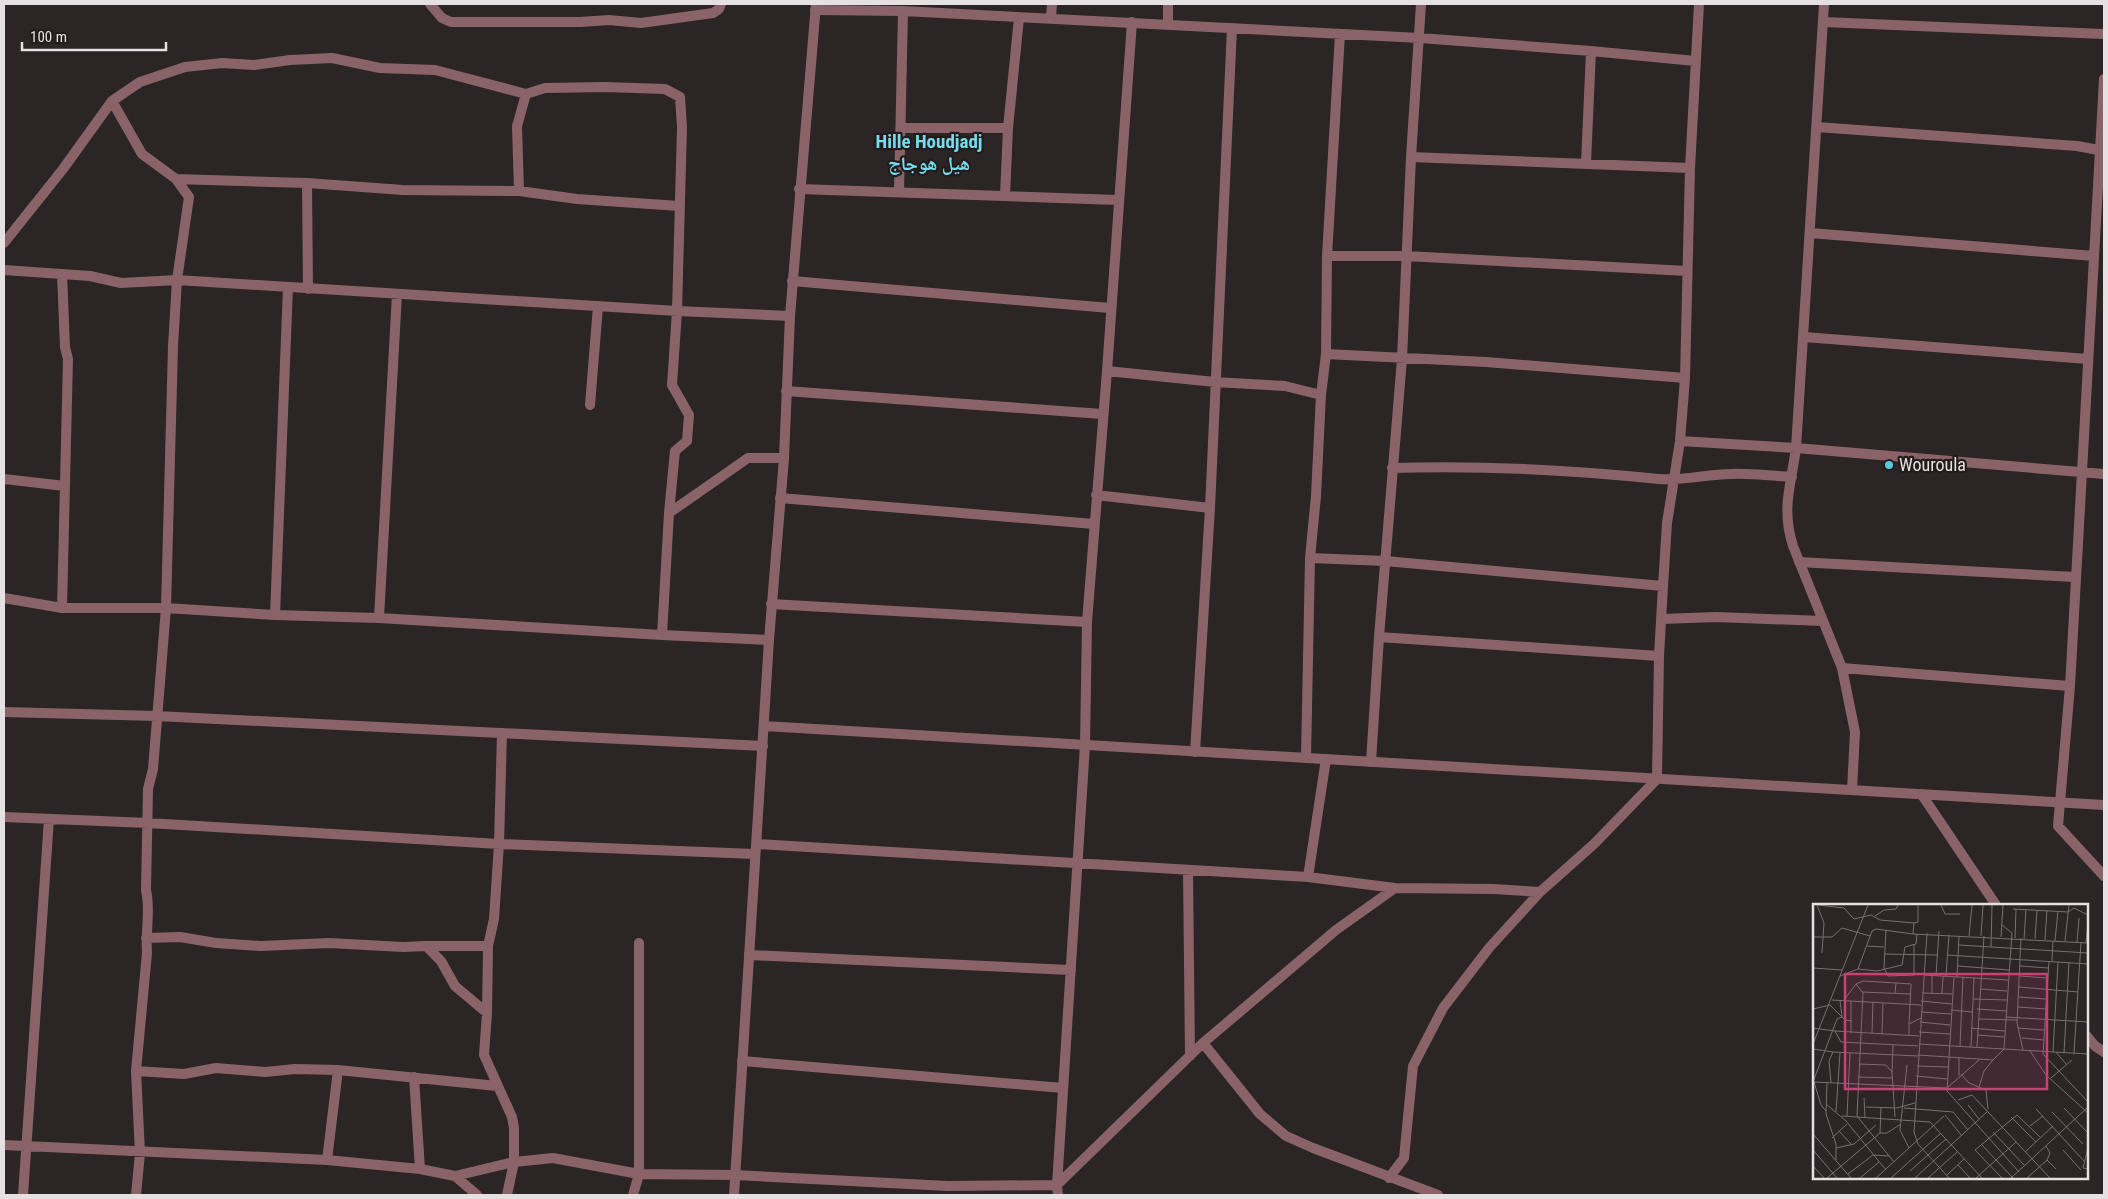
<svg xmlns="http://www.w3.org/2000/svg" width="2108" height="1199" viewBox="0 0 2108 1199" font-family="'Roboto Condensed','Noto Naskh Arabic',sans-serif">
<style>
.lines{fill:none;stroke-linecap:round;stroke-linejoin:round}
.minor{stroke:#896368;stroke-width:10}
.tertiary{stroke:#896368;stroke-width:10}
.poi-dot{fill:#54cadc;stroke:#231b1c;stroke-width:2}
.labels{text-anchor:middle;stroke-width:4.5;stroke-linejoin:round;paint-order:stroke}
.poi-label{font-size:18px;fill:#e5e0e1;stroke:#231b1c;text-anchor:start}
.neighbourhood-label{font-size:19px;font-weight:bold;fill:#73dded;stroke:#231b1c}
.inset-road{fill:none;stroke:#767071;stroke-width:1}
.view{fill:#c94076;fill-opacity:0.15;stroke:#c94076;stroke-width:2.5}
.inset-edge{fill:none;stroke:#e5e0e1;stroke-width:2.5}
</style>
<rect width="100%" height="100%" fill="#2c2526"/>
<g class="lines">
<path class="minor" d="M430,4L442,18L451,22H580L609,20L641,23L713,13L719,9L721,4
M1824,4L1796,448C1791,486 1781,508 1793,546L1842,668L1855,732L1852,790
M815,10L903,11L1420,38L1591,51L1695,61
M1051,18L1052,4
M1824,22L2104,34
M1168,24V4
M2104,79L2070,686L2058,826L2104,876
M112,101L142,154L176,179L189,197L177,280L173,346L166,608L153,769L148,789L146,890C151,911 145,932 147,953L136,1071L140,1153L136,1195
M1817,127L2077,146L2104,151
M901,128H1008
M1411,157L1690,168
M1586,163L1591,51
M176,179L307,183L403,190L519,191L577,199L679,206
M307,183L308,289
M799,189L1118,200
M519,191L517,126L526,94L545,88L605,87L665,89L680,97L682,127L677,311L672,385L689,415L687,441L675,451L669,513
M899,192L903,11
M1005,196L1008,128L1019,18
M1810,233L2094,256
M4,243L63,169L112,101L140,82L185,67L222,63L254,65L290,60L332,58L380,68L435,70L526,94
M1327,256H1406L1687,271
M4,270L90,276L121,283L177,280L677,311L790,316
M792,281L1110,308
M1804,337L2088,359
M1326,354L1486,362L1685,378
M1107,371L1215,382L1285,386L1321,395
M786,391L1102,414
M590,405L598,306
M1680,441L1796,448L2104,474
M1392,468C1481,465 1571,470 1659,479C1682,481 1708,474 1731,474C1751,473 1772,476 1792,477
M4,479L65,486
M1096,495L1210,508
M780,498L1094,524
M1310,558L1385,561L1663,586
M1799,562L2075,577
M4,598L62,608H166L275,615L379,618L662,635L769,640
M771,604L1087,622
M62,608L68,359L65,347L62,274
M275,615L288,287
M379,618L397,294
M1662,619L1716,617L1823,621
M662,635L669,513L748,458H784
M1379,637L1659,656
M1842,668L2070,686
M4,712L157,716L763,746
M1195,752L1210,508L1232,28
M1306,758L1310,558L1316,496L1321,395L1326,354L1327,256L1340,34
M1371,762L1379,637L1402,359L1411,157L1421,4
M1922,795L1996,905
M4,817L148,823L499,844L755,854
M757,844L1308,877L1395,888L1493,889L1540,892L1594,844L1657,779L1659,656L1663,586L1667,523L1680,441L1685,378L1690,168L1699,4
M1188,870L1190,1056
M1308,877L1326,759
M146,938L180,937L216,943L261,946L329,943L403,947L426,946L441,961L455,986L487,1013L484,1055L512,1117L514,1128V1162L507,1195
M426,946H488
M749,955L1071,970
M487,1013L488,946L494,919L499,844L502,733
M2087,1036L2095,1046L2104,1052
M1203,1043L1260,1114L1286,1136L1313,1148L1438,1195
M742,1061L1063,1088
M136,1071L184,1074L216,1068L265,1072L295,1069L338,1070L497,1086
M414,1077L420,1169
M4,1145L327,1160L420,1169L455,1176L514,1162L553,1158L639,1174L735,1175L948,1186L1057,1185L1203,1043L1336,930L1395,888
M327,1160L338,1070
M455,1176L477,1195
M1389,1178L1404,1158L1413,1066L1443,1008L1489,948L1540,892
M23,1195L49,819
M633,1195L639,1174V943
M1058,1195L1057,1185L1085,745L1087,622L1107,371L1132,22"/>
<path class="tertiary" d="M764,726L2104,805
M734,1195L769,640L784,458L790,316L816,4"/>
</g>
<circle class="poi-dot" cx="1889" cy="465" r="5"/>
<g class="labels">
<g class="poi-label">
<text x="1899" y="471">Wouroula</text>
</g>
<g class="neighbourhood-label">
<text x="929" y="148">Hille Houdjadj<tspan x="929" dy="22">هيل هوجاج</tspan></text>
</g>
</g>
<g transform="translate(1813 904)">
<rect width="275" height="275" fill="#2c2526"/>
<path class="inset-road" d="M4,1L11,19L9,49M5,1L31,4L41,15L58,11L67,16L101,19M128,1L132,10H147M200,5L255,8L261,4L275,11M62,12L71,6L83,5L85,1M73,26L71,64L75,72L101,71V40M114,29L101,228L105,240L136,274M100,30L101,19L105,18V1M156,32L159,1M168,32L170,1M0,33H19L29,24L57,32M188,33L190,1M202,34L203,5M208,34L204,119L210,146M211,35L213,5M222,35L224,6M232,36L234,6M242,37L245,7M252,37L256,1M264,38L266,14M273,39L275,19M146,41L275,49M54,42L71,43M178,43L179,1M71,50L124,51M134,51L275,60M236,57L230,150L275,198M239,57L240,37M145,62L196,66M207,62L235,64M0,64L29,66M45,65L59,27L63,25L100,30L275,39M111,71L195,76M27,72L45,65L64,67L89,61L92,43L103,40L104,30M123,72L126,27M133,72L136,31M207,72L234,74M141,73L134,187L206,268M144,73L146,32M43,80L50,89L44,212L81,258M206,83L265,88M168,85L194,87M49,88L97,90M82,89L83,79L98,80L96,120M109,89L140,90M119,89V71M129,89L130,72M206,93L233,95M160,95L194,96M19,96L108,101M31,96L43,80L50,77L83,79M108,97L139,100M205,103L233,105M0,105L17,101L32,116L39,117M164,105L194,107M138,106L159,108M108,108L138,110M193,113L275,118M166,115L204,116M107,118L137,121M0,124L22,127M158,124L192,127M205,124L231,126M106,128L137,130M38,129V97M59,129L60,98M69,130L70,99M96,131V120L108,114M164,131L191,133M209,134L231,136M0,140L55,1M106,140L275,150M105,142L28,138L22,127L106,132M147,142L150,73M158,143L161,74M164,143L171,32M0,145L20,148M217,147L233,171L275,209M240,148L245,58M243,148L253,160M251,149L256,58M261,149L268,38M105,151L180,156L191,145L199,29L189,21M146,154V172M46,160L73,161L79,168L82,213M94,161L87,226L96,244M104,162L135,163M79,168L80,141M148,170L156,179L173,186L175,205M103,172L134,175M45,173L80,174M238,174L259,156M0,178L134,184L166,156M0,178L24,115L29,113L27,96M1,178L8,201L13,207M14,178L13,210L23,240V256M18,179L16,157L20,148L105,152M166,183L171,167L180,156M51,194L52,213M145,196L159,191L237,274M13,200L33,217L73,266M155,201L166,215M53,203L84,204L102,199M91,204L140,208L155,226M251,204L275,229M223,205L271,257M23,208L27,149M239,208L270,240M132,211L149,232M29,212L117,218L169,274M34,212L37,149M198,213L223,238M217,222L230,212M26,227L38,240M180,228L212,262M67,229L68,203M0,230L38,274M19,234L34,220M169,241L200,274M233,242L237,249L234,256M23,244L41,240L63,221M275,244L270,264L275,265M0,246L24,274M250,246L268,266M212,248L240,222M145,261L157,274M0,262L11,274M97,267L133,235M35,270L60,251L76,252M134,271L151,255M14,274L67,229H74L88,220M47,274L66,258M63,274L131,212M78,274L128,229M102,274L175,207M115,274L144,248M163,274L203,238M189,274L162,246L204,211L227,233M198,274L275,203M214,274L234,256L243,265"/>
<path class="view" d="M32,70H234V185H32Z"/>
<rect width="275" height="275" class="inset-edge"/>
</g>
<rect width="2108" height="1199" fill="none" stroke="#e5e0e1" stroke-width="10"/>
<path d="M22 42v8h144v-8" fill="none" stroke="#e5e0e1" stroke-width="2.5"/>
<text x="30" y="42" font-size="15" fill="#e5e0e1" stroke="#231b1c" stroke-width="4" paint-order="stroke">100 m</text>
</svg>
